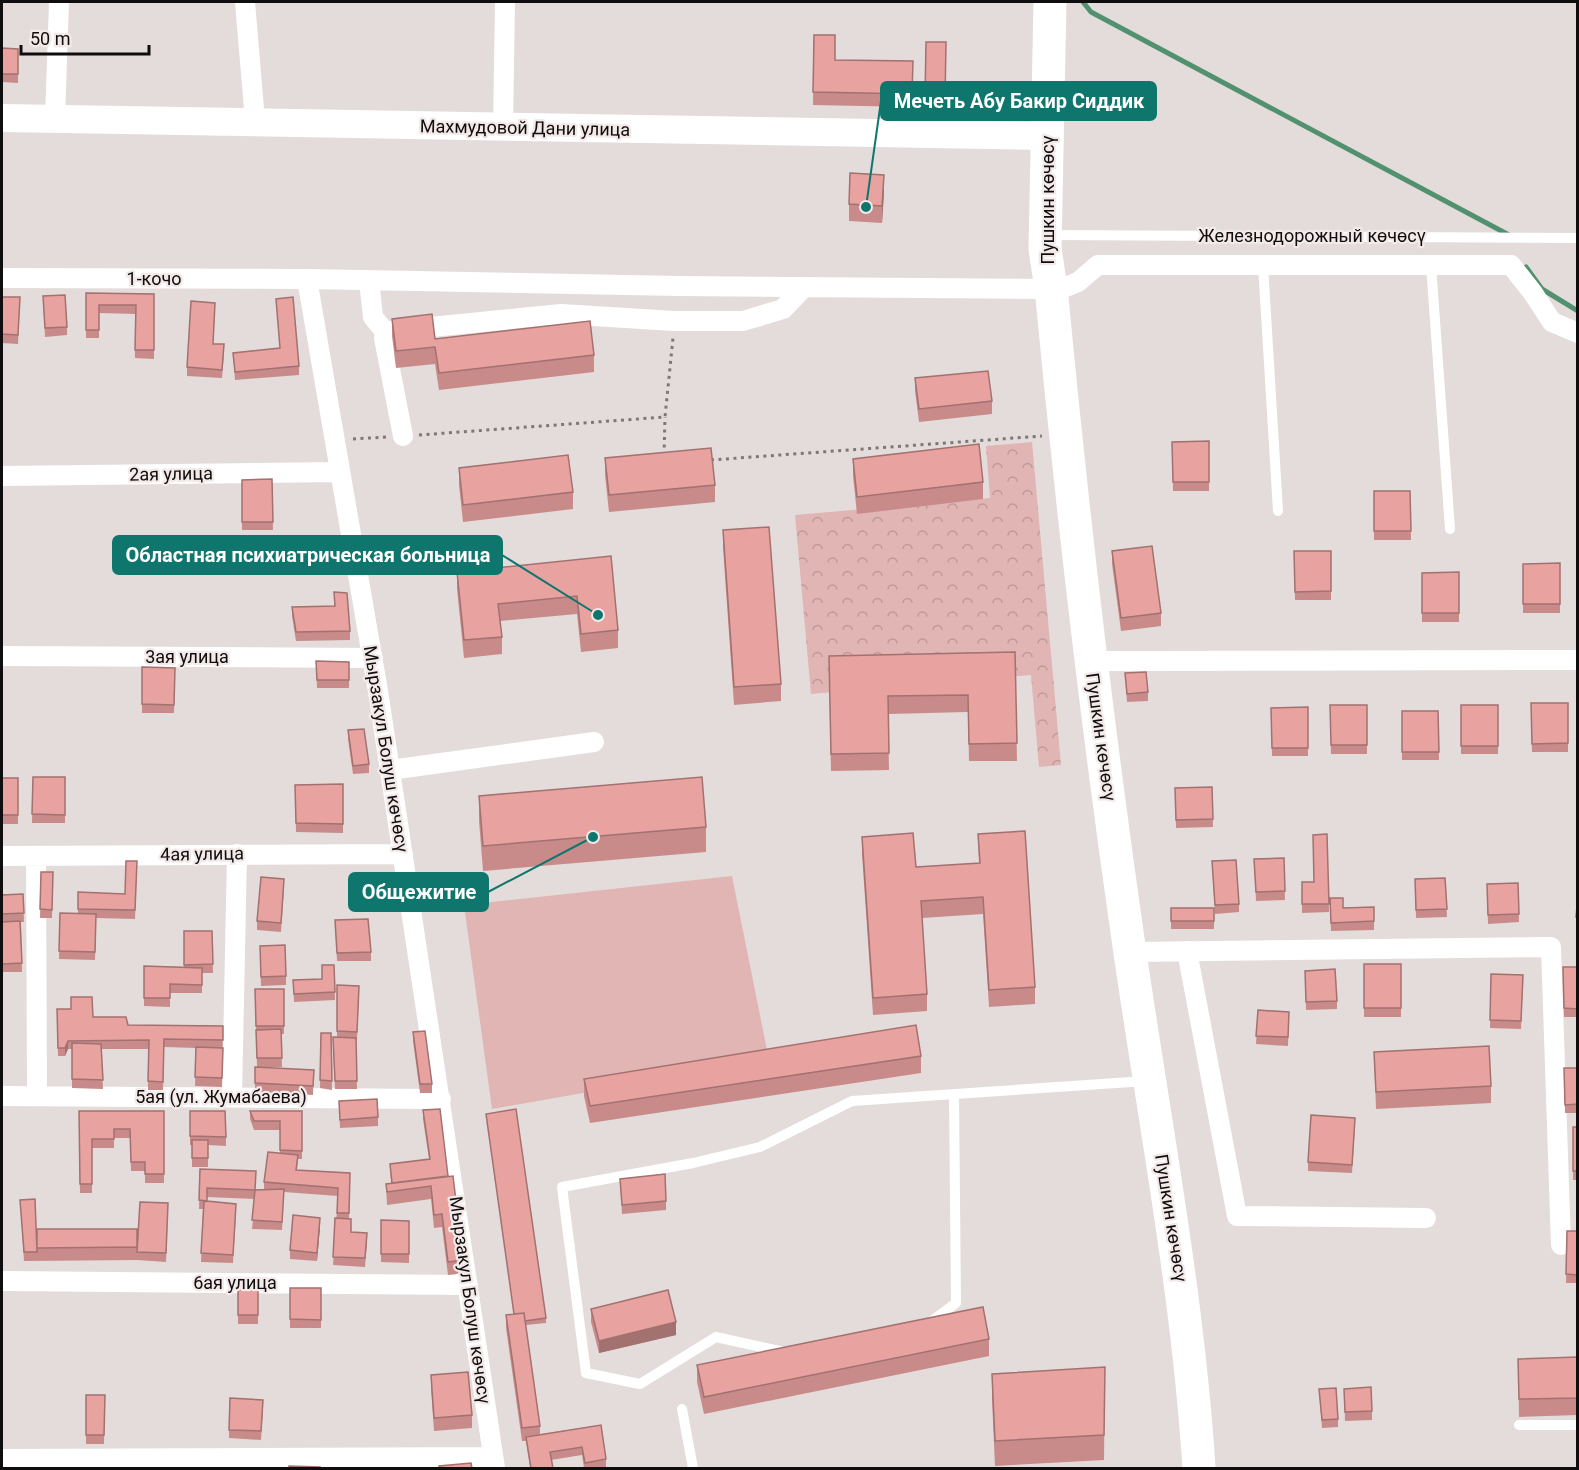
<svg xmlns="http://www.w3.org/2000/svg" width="1579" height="1470" viewBox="0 0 1579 1470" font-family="Roboto,sans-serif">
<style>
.park{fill:url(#park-crowns)}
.pitch{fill:#e0b5b3}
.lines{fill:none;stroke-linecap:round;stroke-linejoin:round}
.stream{stroke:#52916f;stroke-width:5}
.path{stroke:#7d7877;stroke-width:3;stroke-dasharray:3 4.5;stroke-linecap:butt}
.lane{stroke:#fff;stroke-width:10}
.street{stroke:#fff;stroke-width:20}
.secondary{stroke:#fff;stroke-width:28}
.highway{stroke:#fff;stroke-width:33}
.wall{fill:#c88b8a}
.shaded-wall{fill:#a27170}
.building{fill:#e8a2a0;stroke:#a27170;stroke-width:1.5}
.labels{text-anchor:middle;stroke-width:4.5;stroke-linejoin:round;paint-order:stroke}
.street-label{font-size:18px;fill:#0f0d0d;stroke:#f2e9e8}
.leader{fill:none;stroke:#0f766e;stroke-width:2}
.callout-dot{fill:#0f766e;stroke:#f2e9e8;stroke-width:2}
.callout{fill:#0f766e;stroke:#0f766e;stroke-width:2}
.callout-label{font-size:20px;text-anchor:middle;font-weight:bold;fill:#fff}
</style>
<defs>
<pattern id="park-crowns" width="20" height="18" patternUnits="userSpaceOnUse" patternTransform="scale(1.5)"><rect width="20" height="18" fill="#e0b5b3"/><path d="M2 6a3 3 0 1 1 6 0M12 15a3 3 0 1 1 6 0" fill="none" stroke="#bf9a99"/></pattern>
</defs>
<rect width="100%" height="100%" fill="#e4dcdb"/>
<path class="park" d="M1032,442L1061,765L1039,767L1031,675L811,694L795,515L990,498L986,446Z"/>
<path class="pitch" d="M732,876L769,1060L492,1109L464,905Z"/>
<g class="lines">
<path class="stream" d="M1083,2L1091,12L1509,235
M1526,267L1542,289L1578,311"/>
<path class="path" d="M419,435L665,417L673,338
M353,439L386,437
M664,455L665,417
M711,460L1042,436"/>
<path class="lane" d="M1050,235L1578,238
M1263,265L1278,511
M1431,265L1450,529
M928,1324L956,1303L954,1095
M784,1352L716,1337L640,1384L586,1373L562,1187L693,1163L760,1147L852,1101L1146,1081
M682,1409L693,1468
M1519,1425H1578"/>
<path class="street" d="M245,2L255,121
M55,119L59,2
M503,128L505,2
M2,278L307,279L679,286L1061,289L1078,282L1098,265H1511L1533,293L1552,322L1578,333
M307,279L378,691L495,1468
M369,281L373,317L386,333
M403,436L384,338L386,333L391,331L561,314L674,321H743L783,309L804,287
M2,476L340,472
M2,656L373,658
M1090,661L1578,660
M390,770L594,742
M2,856L403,854
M36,856L37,1096
M1187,951L1237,1216L1426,1218
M1130,952L1551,947L1561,1245
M2,1096L441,1099
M232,1096L237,854
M2,1281L468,1285
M2,1459L493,1457"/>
<path class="secondary" d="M2,118L1048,136"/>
<path class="highway" d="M1050,2L1045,249L1051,288C1072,510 1098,732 1130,953C1155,1125 1188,1295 1199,1468"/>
</g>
<path class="wall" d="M814,35L835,60L913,61L912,107L813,105Z
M926,42H946L945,108L925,107Z
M2,48L18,49V83L2,82Z
M884,192L882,223L849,221V204Z
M86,293L154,294V359L135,358V314L99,313V338H86Z
M43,296L67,327V335L45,337Z
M2,297H20L18,344L2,343Z
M276,299L299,366V375L235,380L233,353L280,348Z
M215,311L213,344L224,353L222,378L187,376V367Z
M392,319L435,339L594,355V372L439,390L435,364L396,368L392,336Z
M915,378L992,401V414L919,422L915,391Z
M1209,441V491H1173L1172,442Z
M605,458L715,485V502L609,512L605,475Z
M853,459L983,482V499L857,514L853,476Z
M459,468L573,492V509L463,522L459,485Z
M272,479L273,530H242V480Z
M1374,491H1410L1411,540H1374Z
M723,530L781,684V701L734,705L723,548Z
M1112,551L1161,613V626L1121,631L1112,564Z
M1294,551H1331V600H1295Z
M611,556L618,630V648L581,652L577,614L500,621L502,637V654L464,658L457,589V572Z
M1560,563V613H1523V564Z
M1459,572V622H1422V573Z
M334,592L350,631V640L296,641L292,616V607L334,606Z
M1015,652L1017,761H969L968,712L888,714L889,770L831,771L829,673Z
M316,661L349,662V688H317Z
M142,667L175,668L174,713H142Z
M1125,673L1148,692V701L1127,702Z
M1531,703H1568V752H1532Z
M1330,705H1367V754H1331Z
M1461,705H1498V754H1461Z
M1308,707V756H1272L1271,708Z
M1402,711H1438L1439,760H1402Z
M348,730L369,764V773L353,774L348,739Z
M33,777H65V823H32Z
M2,778H18V824H2Z
M343,784V833L296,832L295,785Z
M1212,787L1213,827L1176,828L1175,788Z
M479,796L706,827V852L483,871L479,821Z
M978,834L1035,987V1004L989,1007L983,914L922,918L927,994V1011L873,1015L862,854V837L916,867L979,863Z
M1327,834L1329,912L1302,913V882H1314Z
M1284,858L1285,900L1256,901L1254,859Z
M137,861L135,919L96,918L95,960L59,959L60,913L78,914V892L125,894Z
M1212,861L1239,904V912L1215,914Z
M41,872H53L52,918H40Z
M1445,878L1447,917L1416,918L1415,879Z
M1518,883L1519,922L1488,924L1487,884Z
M284,888L281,932L257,930V921Z
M23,894L24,922H21L22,972H2V895Z
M1578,896V926H1576Z
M1330,898L1343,908L1374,907V930L1331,931Z
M1171,908H1214V929H1171Z
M335,920L371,952V961H337Z
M184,931H212L213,973H202V993H170V1007L144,1006V966L184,967Z
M260,955L286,976V985L261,986Z
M1364,964H1401V1017H1364Z
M334,965L335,1000L294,1002L293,980L322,979Z
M1563,967H1578V1017H1564Z
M1305,971L1337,1001V1009L1306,1010Z
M1491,974L1523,975L1521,1029L1490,1028Z
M337,985L359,986L357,1040H356L357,1089H335L333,1046L337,1037Z
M255,989H284V1034H281L282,1067H257Z
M57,1009L128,1025L223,1026L222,1087L195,1086L196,1048L164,1047L163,1090H148V1049H101L103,1089L72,1088V1049H68L65,1056H58Z
M1258,1010L1289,1012L1288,1046L1256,1044Z
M413,1032L432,1084V1093H420L413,1041Z
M321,1033H331L332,1090L320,1088Z
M1374,1052L1491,1086V1103L1376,1109Z
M921,1056V1073L590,1123L584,1096V1079Z
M255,1067L314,1070L313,1095L255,1092Z
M1564,1068H1578V1113H1565Z
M339,1101L378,1117V1126L340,1128Z
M423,1110L448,1176L463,1260V1273L448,1275L442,1227L434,1228L431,1199L387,1205L386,1184L391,1183L390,1164L429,1159L423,1119Z
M79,1111H164V1183H145V1171H131L130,1138H114V1148H92V1193H80Z
M190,1111L226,1137V1146L208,1145V1167H192V1145H190Z
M250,1111H302V1159H298L297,1171L350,1173L349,1219L351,1232L367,1242L365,1267L333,1265L338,1196L284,1192L282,1230L252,1229L255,1199L207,1197V1201L236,1212L233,1263L201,1262L203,1209H199L200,1169L256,1190H264V1182L280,1153V1130H254L250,1119Z
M486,1114L546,1318V1323L526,1325L540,1426V1434L601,1425L606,1459V1468H584L582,1455L551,1460L553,1468H530L526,1441H522L506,1328V1315L514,1314Z
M1355,1127L1352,1173L1308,1171V1162Z
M1573,1127H1578V1180H1573Z
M620,1179L666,1201V1210L622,1214Z
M20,1200L37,1251V1229H137V1260L24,1261Z
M168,1212L166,1262L137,1260V1252Z
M381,1220L409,1221V1263L381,1262Z
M320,1226L317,1261L290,1259V1250Z
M1567,1231H1578V1283H1566Z
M238,1286H258V1324H238Z
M290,1288H321V1328H290Z
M591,1309L676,1335L599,1353L591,1322Z
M989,1339V1356L704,1414L697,1382V1365Z
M1578,1357V1415L1519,1417L1518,1359Z
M1105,1367L1104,1460L995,1466L992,1399V1374Z
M431,1375L472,1415V1428L434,1431L431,1388Z
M1319,1389L1338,1419V1427L1322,1428Z
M1344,1389L1372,1411V1420L1345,1421Z
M86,1395H105L104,1444H86Z
M263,1409L261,1440L229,1438V1430Z"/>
<path class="shaded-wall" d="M884,175V192L882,223V206Z
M68,1041V1049L65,1056V1048Z
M320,1218V1226L317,1261V1253Z
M676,1322V1335L599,1353V1341Z"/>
<path class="building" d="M814,35H835V60L913,61L912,94L813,92Z
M926,42H946L945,99H925Z
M2,48L18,49V74H2Z
M850,173L884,175L882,206L849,204Z
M86,293L154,294V350H135L136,305H99V330H86Z
M65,295L67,327L45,328L43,296Z
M2,297H20L18,335L2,334Z
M293,297L299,366L235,372L233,353L280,348L276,299Z
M191,301L215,303L213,344H224L222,370L187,367Z
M432,314L435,339L590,321L594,355L439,373L435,347L396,351L392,319Z
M988,371L992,401L919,409L915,378Z
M1209,441V482H1173L1172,442Z
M979,444L983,482L857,497L853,459Z
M711,448L715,485L609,495L605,458Z
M568,455L573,492L463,505L459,468Z
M272,479L273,522H242V480Z
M1374,491H1410L1411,531H1374Z
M769,527L781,684L734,687L723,530Z
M1152,546L1161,613L1121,618L1112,551Z
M1294,551H1331V591L1295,592Z
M611,556L618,630L581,634L577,596L498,604L502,637L464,640L457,572Z
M1560,563V604H1523V564Z
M1459,572V613H1422V573Z
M334,592L347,593L350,631L296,632L292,607L335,606Z
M1015,652L1017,743L969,744L968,695L888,696L889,753L831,754L829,656Z
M316,661L349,662V680H317Z
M142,667L175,668L174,705L142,704Z
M1146,672L1148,692L1127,694L1125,673Z
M1531,703H1568V743L1532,744Z
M1330,705H1367V745H1331Z
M1461,705H1498V746H1461Z
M1308,707V748H1272L1271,708Z
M1402,711H1438L1439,752H1402Z
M364,729L369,764L353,766L348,730Z
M33,777H65V815L32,814Z
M702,777L706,827L483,846L479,796Z
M2,778H18V815H2Z
M343,784V824L296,823L295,785Z
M1212,787L1213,819L1176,820L1175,788Z
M1025,831L1035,987L989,990L983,897L921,901L927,994L873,998L862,837L913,833L916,867L980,863L978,834Z
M1327,834L1329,904H1302V882H1314L1313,835Z
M1284,858L1285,891L1256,892L1254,859Z
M1236,860L1239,904L1215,905L1212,861Z
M126,861H137L135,910L78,909V892L125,894Z
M41,872H53L52,910L40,909Z
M261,877L284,879L281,923L257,921Z
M1445,878L1447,909L1416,910L1415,879Z
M1518,883L1519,914L1488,915L1487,884Z
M23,894L24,913L2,914V895Z
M1578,896V917H1576Z
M1330,898H1343V908L1374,907V921L1331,923Z
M1171,908H1214V921H1171Z
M60,913L96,914L95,952L59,951Z
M368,919L371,952L337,953L335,920Z
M20,921L22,963L2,964V922Z
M184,931H212L213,964L184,965Z
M285,945L286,976L261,977L260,946Z
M1364,964H1401V1008H1364Z
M322,965H334L335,992L294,994L293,980L322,979Z
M144,966L202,968V985L170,984V998H144Z
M1563,967H1578V1009L1564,1008Z
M1335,969L1337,1001L1306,1002L1305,971Z
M1491,974L1523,975L1521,1021L1490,1020Z
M337,985L359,986L357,1032L337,1031Z
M255,989H284V1026H256Z
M71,997H92L93,1017H126L128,1025L223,1026V1040L164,1039L163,1082L148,1081L149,1040L68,1041L65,1048H58L57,1009H71Z
M1258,1010L1289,1012L1288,1037L1256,1036Z
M916,1025L921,1056L590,1106L584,1079Z
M281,1029L282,1058H257L256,1030Z
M425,1031L432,1084H420L413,1032Z
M321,1033H331L332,1081L320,1080Z
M333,1037L356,1038L357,1081H335Z
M72,1043L101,1044L103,1080L72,1079Z
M1489,1046L1491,1086L1376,1092L1374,1052Z
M196,1047L223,1048L222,1078L195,1077Z
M255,1067L314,1070L313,1086L255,1083Z
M1564,1068H1578V1104L1565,1105Z
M377,1099L378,1117L340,1120L339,1101Z
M440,1109L448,1176L392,1183L390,1164L430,1159L423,1110Z
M516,1109L546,1318L525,1321L524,1313L514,1314L486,1114Z
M79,1111H164V1174H145V1162H131L130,1129H114V1139H92V1184H80Z
M190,1111H225L226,1137L190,1136Z
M250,1111H302V1151L280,1150V1121H254Z
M1311,1115L1355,1118L1352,1165L1308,1162Z
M1573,1127H1578V1171H1573Z
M192,1140H208V1158H192Z
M268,1152L298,1155L296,1170L350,1173L349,1213H337L338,1188L264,1182Z
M200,1169L256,1171L255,1190L207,1188V1201L236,1204L233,1255L201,1253L204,1202L207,1201L199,1200Z
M665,1174L666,1201L622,1205L620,1179Z
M453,1176L463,1260L448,1262L442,1214L434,1215L431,1186L387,1192L386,1184Z
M284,1189L282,1222L252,1220L255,1190Z
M35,1199L37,1252H24L20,1200Z
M140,1202L168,1203L166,1253L137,1252Z
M293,1215L320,1218L317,1253L290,1250Z
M335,1218L351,1219V1232L367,1233L365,1258L333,1257Z
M381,1220L409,1221V1254H381Z
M37,1229H137V1247L37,1248Z
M1567,1231H1578V1275L1566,1274Z
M238,1286H258V1315H238Z
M290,1288H321V1320L290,1319Z
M668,1290L676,1322L599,1341L591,1309Z
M983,1307L989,1339L704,1397L697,1365Z
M524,1313L540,1426L522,1428L506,1315Z
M1578,1357V1398L1519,1399L1518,1359Z
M1105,1367L1104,1435L995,1441L992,1374Z
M468,1372L472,1415L434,1418L431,1375Z
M1371,1387L1372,1411L1345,1412L1344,1389Z
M1336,1388L1338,1419L1322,1420L1319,1389Z
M86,1395H105L104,1435H86Z
M230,1398L263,1400L261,1431L229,1430Z
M601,1425L606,1459L585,1463L582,1447L550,1452L553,1468H531L526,1437Z
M471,1463L472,1468H439V1466Z
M289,1466L320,1467V1468H289Z"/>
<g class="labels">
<g class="street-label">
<text transform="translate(525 128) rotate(1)" y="6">Махмудовой Дани улица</text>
<text transform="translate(1048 200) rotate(-90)" y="6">Пушкин көчөсү</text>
<text x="1312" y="242">Железнодорожный көчөсү</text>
<text x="154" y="285">1-кочо</text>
<text transform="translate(171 474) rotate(-1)" y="6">2ая улица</text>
<text x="187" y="663">3ая улица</text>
<text transform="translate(1101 737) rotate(82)" y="6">Пушкин көчөсү</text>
<text transform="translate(386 749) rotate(81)" y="6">Мырзакул Болуш көчөсү</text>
<text transform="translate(202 854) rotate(-1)" y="6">4ая улица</text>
<text x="221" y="1103">5ая (ул. Жумабаева)</text>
<text transform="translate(1171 1218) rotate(81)" y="6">Пушкин көчөсү</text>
<text x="235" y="1289">6ая улица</text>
<text transform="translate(470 1300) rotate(82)" y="6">Мырзакул Болуш көчөсү</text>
</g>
</g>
<path class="leader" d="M866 207L881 101M598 615L502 555M593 837L488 892"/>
<g class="callout-dot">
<circle cx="866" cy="207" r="6"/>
<circle cx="598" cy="615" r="6"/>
<circle cx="593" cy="837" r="6"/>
</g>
<g class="callout">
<rect x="881" y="82" width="275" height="38" rx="6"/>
<rect x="113" y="536" width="389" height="38" rx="6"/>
<rect x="349" y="873" width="139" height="38" rx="6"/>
</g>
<g class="callout-label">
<text x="1019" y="108">Мечеть Абу Бакир Сиддик</text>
<text x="308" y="562">Областная психиатрическая больница</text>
<text x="419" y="899">Общежитие</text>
</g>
<rect width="1579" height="1470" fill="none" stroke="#0f0d0d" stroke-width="6"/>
<path d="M21 45v9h128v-9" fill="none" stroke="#0f0d0d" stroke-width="3"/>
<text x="30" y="45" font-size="18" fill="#0f0d0d" stroke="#f2e9e8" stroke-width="4.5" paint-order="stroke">50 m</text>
</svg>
